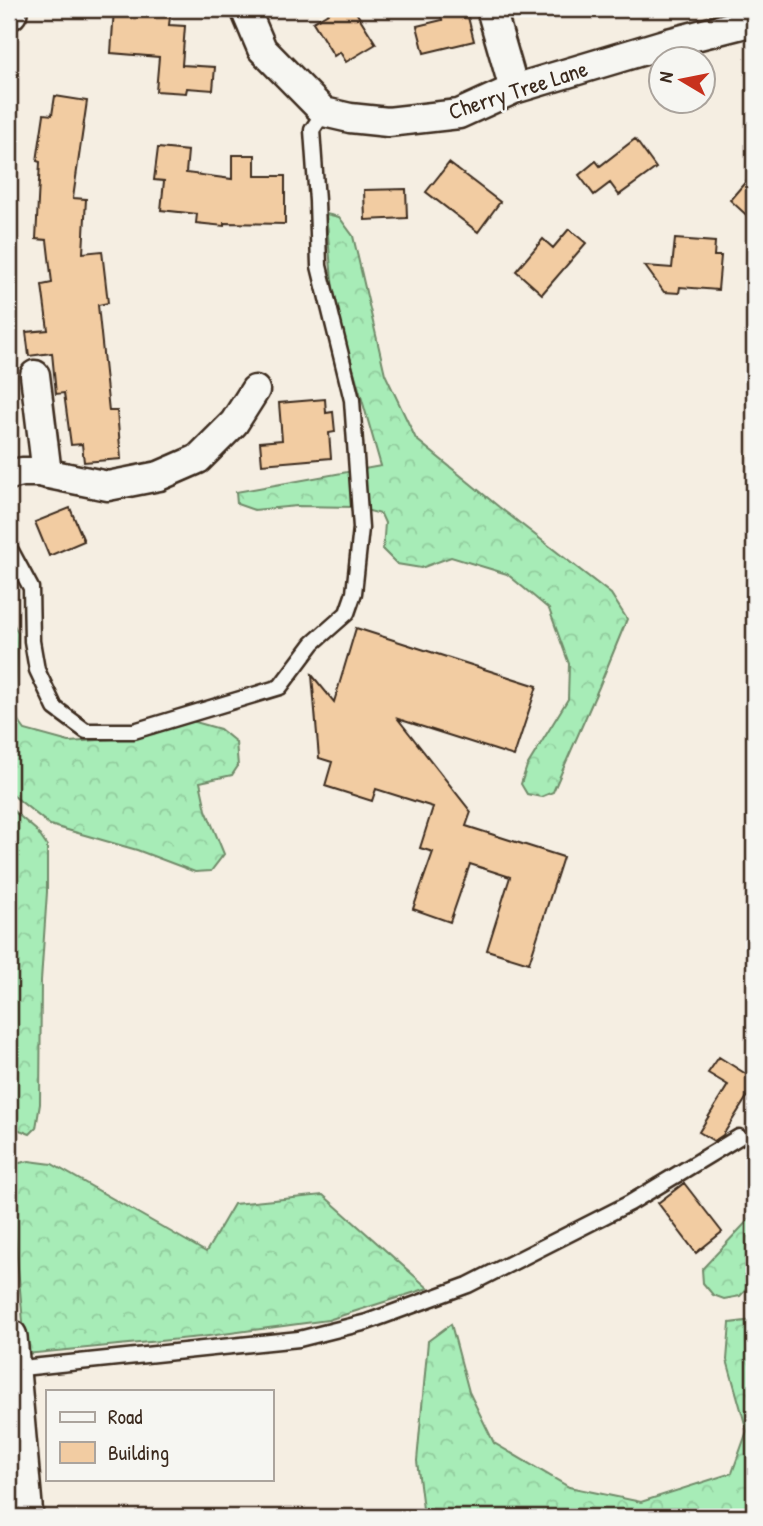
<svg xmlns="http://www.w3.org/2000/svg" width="763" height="1526" viewBox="0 0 763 1526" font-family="'Patrick Hand',sans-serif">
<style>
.forest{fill:url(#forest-crowns);stroke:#718b6a;stroke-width:2}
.building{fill:#f2cca2;stroke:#3b2a1e;stroke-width:2}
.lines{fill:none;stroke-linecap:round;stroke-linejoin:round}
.service-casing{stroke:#3b2a1e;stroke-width:19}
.minor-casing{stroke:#3b2a1e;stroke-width:33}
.tertiary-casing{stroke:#3b2a1e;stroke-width:40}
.service{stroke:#f6f6f2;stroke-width:14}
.minor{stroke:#f6f6f2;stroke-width:28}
.tertiary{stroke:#f6f6f2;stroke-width:35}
.labels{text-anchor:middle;stroke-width:5;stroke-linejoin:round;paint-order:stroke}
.street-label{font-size:23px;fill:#3b2a1e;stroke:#f6f6f2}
</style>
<defs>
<pattern id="forest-crowns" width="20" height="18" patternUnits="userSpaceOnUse" patternTransform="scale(1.75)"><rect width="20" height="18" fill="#a7ecb7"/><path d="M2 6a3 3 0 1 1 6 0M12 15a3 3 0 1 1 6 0" fill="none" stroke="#91cb9d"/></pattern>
</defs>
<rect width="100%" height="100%" fill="#f5eee2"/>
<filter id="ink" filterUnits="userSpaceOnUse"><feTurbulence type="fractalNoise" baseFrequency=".0143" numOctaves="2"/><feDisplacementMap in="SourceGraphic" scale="14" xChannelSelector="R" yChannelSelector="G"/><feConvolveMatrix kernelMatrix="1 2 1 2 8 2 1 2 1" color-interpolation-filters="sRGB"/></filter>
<g filter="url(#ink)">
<path class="forest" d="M326,214L339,217L353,236L385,374L416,439L499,507L611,594L627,619L599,687L553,792L541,797L527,794L521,784L527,766L568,699L569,664L549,609L507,574L451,557L421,568L397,564L383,550L385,523L381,514L354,507L297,506L254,510L237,504L236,492L381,466L334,302Z
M9,619L12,621L18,633L14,715L25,730L69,742L141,737L192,721L220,729L236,742L238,766L232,775L200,782L206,810L224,854L211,871L195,872L137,850L50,825L9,792Z
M9,807L36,830L47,846V892L41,981L40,1104L36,1128L30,1134L9,1126Z
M29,1161L52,1164L206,1252L234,1204L323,1195L428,1288L328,1320L201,1337L26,1354L9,1171L15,1164Z
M754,1214V1281L740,1296L724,1299L713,1295L703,1283L702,1269Z
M754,1320V1517H424L417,1461L428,1341L451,1324L469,1392L494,1443L569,1487L641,1502L732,1473L747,1431L727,1360L730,1323Z"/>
<path class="building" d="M114,9H171L169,25L185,26L182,65L215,67L213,90L187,88L186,93L156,91L159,57L111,53Z
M335,9H354L376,44L346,62L340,52L334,56L313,22Z
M439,9H466L474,41L424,53L417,26L442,20Z
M55,96L87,101L73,198L86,199L83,253L102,251L108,303L98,305L109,411H117L121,459L84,462L82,444L71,445L64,393L56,394L52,353L29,356L26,332L48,330L42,285L52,283L47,240L36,239L40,162L37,161L44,114L52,115Z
M635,139L656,168L619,195L610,183L594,195L579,175L596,161L600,166Z
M158,148L188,151L186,173L232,179V155H255V176H285V224L224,223V226L196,223L197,214L161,210L164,181L154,180Z
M449,163L500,202L478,232L426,192Z
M754,172V222L730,200Z
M406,189L407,218L365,220L364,190Z
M569,229L586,243L542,294L516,271L543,239L553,248Z
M675,239L715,242L714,256H721L718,290L680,287L679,293L664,292L645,266L672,268Z
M325,399L326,413L333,412L335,432L329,433L331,458L262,464L260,442L282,440L279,403Z
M70,508L84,541L49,556L35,522Z
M356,628L537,686L514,756L398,719L471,812L466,826L563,857L529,963L487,950L510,877L470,864L450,922L413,909L433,852L420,848L433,807L376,789L372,801L325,786L332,762L319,758L312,675L334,702Z
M719,1057L754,1079V1102L747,1097L723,1135L714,1141L699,1132L728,1085L708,1073Z
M684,1183L722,1232L696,1253L658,1203Z"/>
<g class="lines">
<g class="service-casing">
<path id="service" d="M9,547L31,588L32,641L37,670L55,708L86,731H134L280,687L313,643L347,613L354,593L361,528L352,400L319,266L317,201L312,130L324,112
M12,1369L299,1339L367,1322L468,1285L630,1203L739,1137"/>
</g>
<g class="minor-casing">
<path id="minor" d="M245,9L262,49L324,112L350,118L388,122L459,114L514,89L668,43L754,21
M491,9L514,89
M35,375L47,474
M9,475L22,472H39L108,486L159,476L198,459L234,423L255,390"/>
</g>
<g class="tertiary-casing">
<path id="tertiary" d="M9,12V9
M9,1337L25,1517"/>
</g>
<use href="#service" class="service"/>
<use href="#minor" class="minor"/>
<use href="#tertiary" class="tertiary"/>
</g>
</g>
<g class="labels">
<g class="street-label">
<text transform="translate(518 90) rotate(-18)" y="8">Cherry Tree Lane</text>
</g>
</g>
<rect width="763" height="1526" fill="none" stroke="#f6f6f2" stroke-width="35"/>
<rect x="18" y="18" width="728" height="1491" fill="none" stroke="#3b2a1e" stroke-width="2.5" filter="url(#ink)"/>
<rect x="46" y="1390" width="228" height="91" fill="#f6f6f2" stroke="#aba49d" stroke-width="2"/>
<rect x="60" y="1412" width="35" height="10" fill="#f6f6f2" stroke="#aba49d" stroke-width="2"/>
<text x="108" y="1424" font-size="21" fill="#3b2a1e">Road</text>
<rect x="60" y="1442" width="35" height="21" fill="#f2cca2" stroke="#aba49d" stroke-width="2"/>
<text x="108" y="1460" font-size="21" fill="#3b2a1e">Building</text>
<g transform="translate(682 80) rotate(280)"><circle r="33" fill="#f6f6f2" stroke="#aba49d" stroke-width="2"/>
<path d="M0-5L12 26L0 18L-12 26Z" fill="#c8321e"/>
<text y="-10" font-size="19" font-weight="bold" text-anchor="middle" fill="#3b2a1e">N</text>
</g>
</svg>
